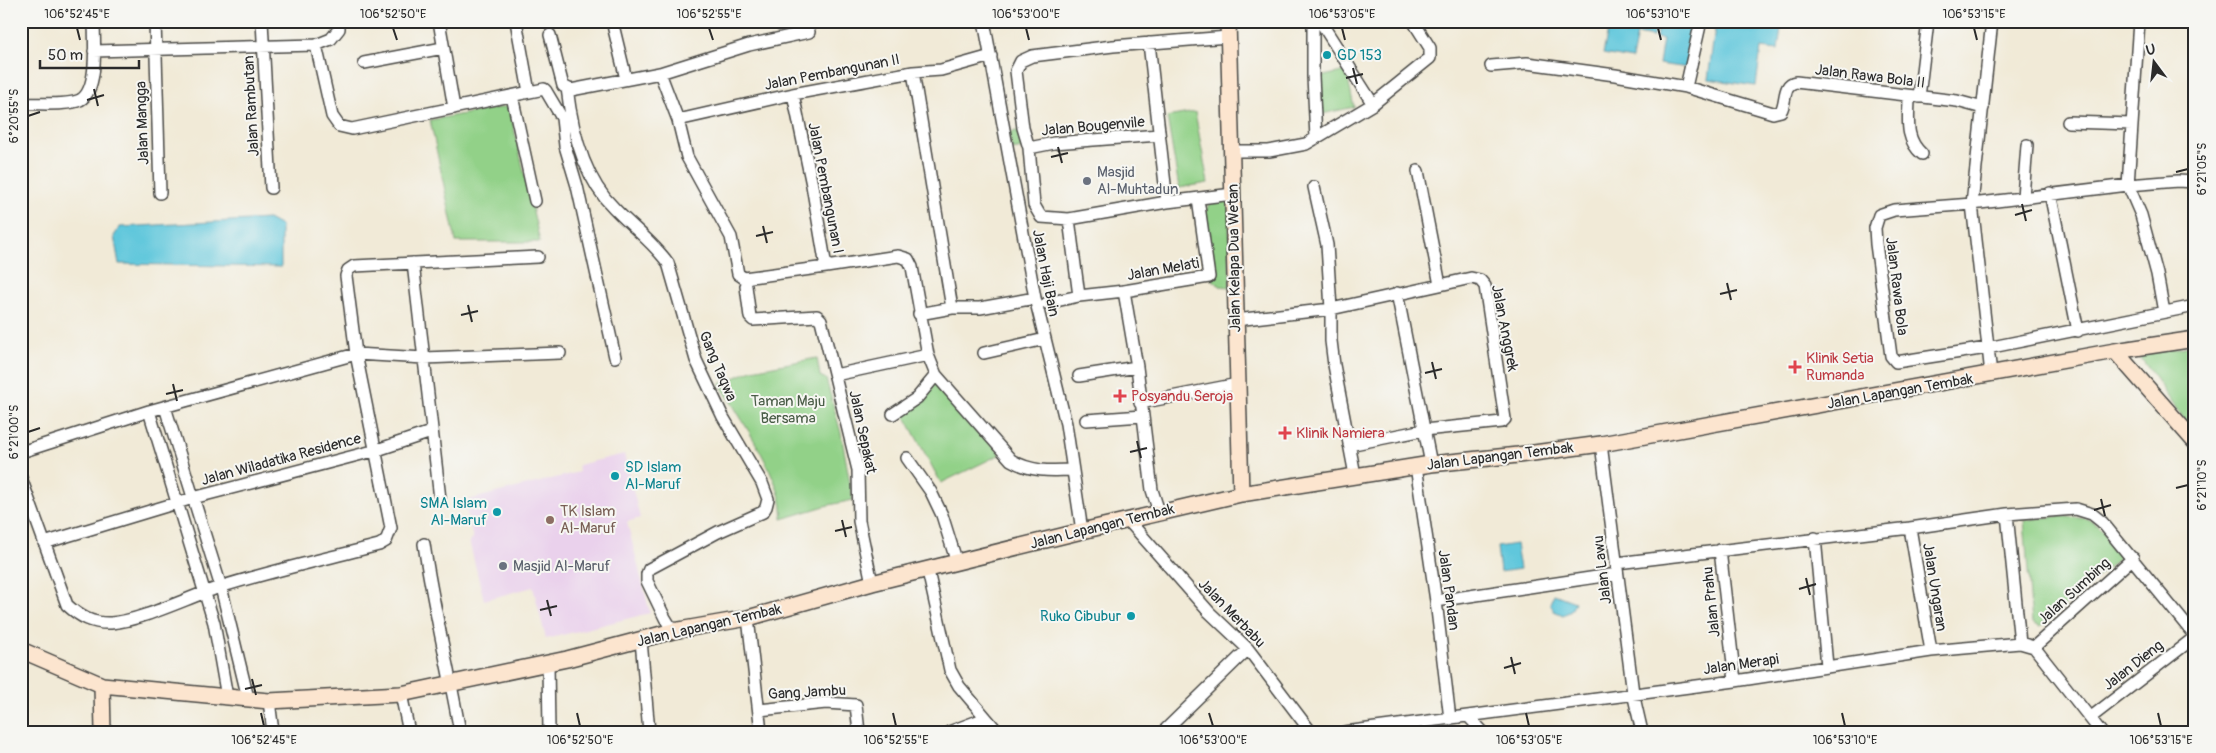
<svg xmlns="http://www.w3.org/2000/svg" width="2216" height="753" viewBox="0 0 2216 753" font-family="Pangolin,sans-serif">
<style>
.built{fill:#ead1ec}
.green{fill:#92d188;stroke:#5e7e5a}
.water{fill:#60c7dc;stroke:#467984}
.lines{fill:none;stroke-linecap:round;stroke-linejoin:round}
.street-casing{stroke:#494845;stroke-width:14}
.secondary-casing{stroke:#494845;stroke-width:18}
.street{stroke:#fff;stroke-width:11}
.secondary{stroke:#fce5cf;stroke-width:15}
.ticks{fill:none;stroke:#2b2b2b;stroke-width:2}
.culture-dot{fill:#0f9aa8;stroke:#f6f6f2;stroke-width:2}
.worship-dot{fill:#6b7280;stroke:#f6f6f2;stroke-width:2}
.health-dot{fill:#e0444e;stroke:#f6f6f2;stroke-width:2}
.education-dot{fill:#8d6e63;stroke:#f6f6f2;stroke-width:2}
.labels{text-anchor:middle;stroke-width:4;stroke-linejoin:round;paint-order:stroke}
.culture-label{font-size:15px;fill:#0d838f;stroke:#f6f6f2;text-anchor:start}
.street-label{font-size:15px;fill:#2b2b2b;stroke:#f6f6f2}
.worship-label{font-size:15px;fill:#5b616d;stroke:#f6f6f2;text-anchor:start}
.health-label{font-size:15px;fill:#be3a42;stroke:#f6f6f2;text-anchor:start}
.park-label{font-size:15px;fill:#4a5d47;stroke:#f6f6f2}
.education-label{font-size:15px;fill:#785e54;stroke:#f6f6f2;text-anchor:start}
.neatline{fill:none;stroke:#2b2b2b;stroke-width:2}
.ticks-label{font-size:12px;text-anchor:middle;fill:#2b2b2b}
</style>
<rect width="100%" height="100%" fill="#f6f6f2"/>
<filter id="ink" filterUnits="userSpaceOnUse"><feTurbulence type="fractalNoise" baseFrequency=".02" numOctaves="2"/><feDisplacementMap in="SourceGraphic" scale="10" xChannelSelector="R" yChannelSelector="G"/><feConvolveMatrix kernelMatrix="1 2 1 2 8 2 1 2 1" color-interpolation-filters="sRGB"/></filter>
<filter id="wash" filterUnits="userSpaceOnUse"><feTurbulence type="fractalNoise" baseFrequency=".0096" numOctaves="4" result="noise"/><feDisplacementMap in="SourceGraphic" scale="20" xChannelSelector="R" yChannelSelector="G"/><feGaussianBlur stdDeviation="1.12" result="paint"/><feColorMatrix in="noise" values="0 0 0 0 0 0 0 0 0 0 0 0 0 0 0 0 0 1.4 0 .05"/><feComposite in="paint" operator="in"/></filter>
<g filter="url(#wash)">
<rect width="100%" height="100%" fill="#f1ead7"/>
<path class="built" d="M624,454L640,518L627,522L650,613L546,639L533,587L484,600L469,541L473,539L464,501L579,472L578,465Z"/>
<path class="green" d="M1346,71L1354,107L1322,114L1315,78Z
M509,106L540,242H456L430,120Z
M1195,112L1208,183L1179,188L1167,117Z
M1020,130L1023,148L1012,150L1008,133Z
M1229,198L1230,287L1219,286L1211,278C1211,269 1213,259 1211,250C1206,231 1198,216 1213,199Z
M2195,345V436L2139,355Z
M817,358L820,376L826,379L841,433L853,500L825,506L782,519C788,487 737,413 720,384L752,370Z
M938,381L1001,454L941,483L903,413Z
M2059,516L2089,519L2109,536L2122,555L2041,627L2032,623L2024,520Z"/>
<path class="water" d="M1610,21H1656L1653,37L1637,34L1632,59L1603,54Z
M1659,21H1696L1689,68L1659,64L1663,39L1656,38Z
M1716,21H1782L1778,50L1761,48L1756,86L1708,79Z
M268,219L281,226V267L119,264L114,236L120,227Z
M1516,544L1520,569L1500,572L1497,547Z
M1554,594L1575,602L1571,611L1563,615L1554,611L1550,603Z"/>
</g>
<g filter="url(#ink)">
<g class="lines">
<g class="street-casing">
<path id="street" d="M155,21L160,193
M262,21L271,188
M439,21L454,108
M516,21L529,92
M612,21L626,79
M984,21L1035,298L1066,424L1082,531
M1313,21V76L1316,138
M1320,21L1373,104
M2139,21L2128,185L2141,215L2157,274L2164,312
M550,35L563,86L571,90L660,73L749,45L809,32
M1228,37L1113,46L1032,56L1021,61L1016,71L1023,128L1029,148L1034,205L1041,217L1069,219L1167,202L1233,194
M1149,43L1167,202
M316,45L331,39L339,29V21
M94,51L316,45L332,116L339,126L352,129L544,89L546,91L562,118L565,146L577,186L615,357
M364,63L443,48
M1491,66L1527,63L1615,75L1686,87L1773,113L1781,111C1787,101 1782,84 1796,82L1957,101L1983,108
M913,72L952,308
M660,73L678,120L687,157L731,237L738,274L744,278L826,267
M1686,87L1701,21
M567,88C572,130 583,178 614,208C632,227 653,242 668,263L696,360L723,417L762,483L768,499L766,507L763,512L718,532L649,569L647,574V581L665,618L673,631
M793,94L812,185L826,267L898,256L908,259L912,267L928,355L936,375L1011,460C1031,472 1050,471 1072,470
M512,96L535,201
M1909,97C1909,119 1904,138 1922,154
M1919,97L1928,21
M21,104C37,103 67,106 80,100C99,90 94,40 94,21
M678,120L793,94L913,72L941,70L991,56
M2068,122L2132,124
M1029,148L1054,143L1159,135
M1232,151H1269L1306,144L1373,104L1430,58V48L1413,21
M2195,182L2178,181L2128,185L1972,204L1894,210L1879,215L1875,228L1876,244L1891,356L1896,362L1987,348L2195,306
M2050,193L2078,331
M2023,197L2027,145
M1069,219L1079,296
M413,263L440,499
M746,286L750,317L753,320L817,316L821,320L858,470L859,521L872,583
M1124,291L1137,367L1152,490L1159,512
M1397,293L1431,464
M1047,303L1079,296L1124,291L1209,277L1198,199
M919,314L952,308H980L1035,298
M1236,320L1331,309L1327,245L1314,187
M984,353L1045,339
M1991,374L1972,204L1992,21
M835,375L928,355
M1079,376L1137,367
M1140,403L1238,384
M165,407L221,587L248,698
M149,411L214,623L227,697
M893,414L917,398L936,375
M1086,420L1142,416
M1601,444L1633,693L1642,732
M1349,445L1424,430L1502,422L1505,419L1485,286L1480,280L1471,278L1440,285
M21,452L149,411L356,354L424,358L560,353
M907,458L931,492L942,515L957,563
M1416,466L1436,601L1450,719
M1355,475L1334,365L1331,341V309L1440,285L1418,171
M21,478L67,605C80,617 93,624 111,623C140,621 187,598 217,588C270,571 325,559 379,545L386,541L391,528L356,354L346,276L348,270L354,266L538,257
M2007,514L2020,643
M1128,520L1209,612L1248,649L1311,732
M1910,528L1931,651
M1815,538L1827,666
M44,543L193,498L377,450L431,432
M424,544C433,607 449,669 460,732
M1720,550L1735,681
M1617,563L1910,528L2007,514L2076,509L2092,514L2102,522L2195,636
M928,571L950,670L959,686L998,732
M1436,601L1617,574
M748,618L761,732
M641,640L649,732
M2034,647L2133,558
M548,663L549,732
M401,694L409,732
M269,701L273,732
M759,710L826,703L856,705L859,732
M1468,716L1483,732
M2090,718L2195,637
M949,732L986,718
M1163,732L1248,649
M1345,732L1735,681L1931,651L2020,643L2034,647L2101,732"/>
</g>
<g class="secondary-casing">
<path id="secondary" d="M1228,21L1241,494
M2115,351L2195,442
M21,650L102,685L269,701L401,694L567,659L673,631L748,618L872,583L1082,531L1241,494L1431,464L1518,455L1601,444L2115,351L2195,339
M102,685L103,732"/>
</g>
<use href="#street" class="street"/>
<use href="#secondary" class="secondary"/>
</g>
</g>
<path class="ticks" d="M77,28L80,40M393,28L397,40M709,28L713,40M1026,28L1029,40M1342,28L1345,40M1658,28L1661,40M1974,28L1977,40M1353,68L1357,84M1346,78L1363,74M94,89L98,106M87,100L104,95M28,116L40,112M1058,147L1062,163M1051,157L1068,153M2176,172L2188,169M2022,204L2026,221M2015,215L2032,210M763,226L767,243M756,236L773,232M1727,283L1731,300M1720,294L1737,290M468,305L472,322M461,315L478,311M1432,362L1436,379M1425,373L1442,369M173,384L177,401M166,394L183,390M28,432L40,428M1137,441L1141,458M1130,452L1147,448M2176,488L2188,485M2101,499L2105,516M2094,510L2111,505M842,520L846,537M835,531L852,527M1806,578L1810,595M1799,589L1816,584M547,600L551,616M540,610L557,606M1511,657L1515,674M1504,668L1521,663M252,679L256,695M245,689L262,685M261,713L264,726M577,713L580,726M893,713L896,726M1209,713L1213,726M1526,713L1529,726M1842,713L1845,726M2158,713L2161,726"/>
<g class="culture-dot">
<circle cx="1327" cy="55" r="5"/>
<circle cx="615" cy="476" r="5"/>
<circle cx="497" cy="512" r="5"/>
<circle cx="1131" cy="616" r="5"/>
</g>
<g class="worship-dot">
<circle cx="1087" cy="181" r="5"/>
<circle cx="503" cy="566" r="5"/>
</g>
<g class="health-dot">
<path d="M1792.5 359.5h5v5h5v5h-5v5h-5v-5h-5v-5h5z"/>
<path d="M1117.5 388.5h5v5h5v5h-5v5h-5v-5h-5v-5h5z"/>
<path d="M1282.5 425.5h5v5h5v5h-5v5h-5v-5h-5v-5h5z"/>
</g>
<circle class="education-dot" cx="550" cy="520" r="5"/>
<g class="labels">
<g class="culture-label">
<text x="1337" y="60">GD 153</text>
<text x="625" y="472">SD Islam<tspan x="625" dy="17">Al-Maruf</tspan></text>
<text x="487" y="508" text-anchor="end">SMA Islam<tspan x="487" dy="17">Al-Maruf</tspan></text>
<text x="1121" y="621" text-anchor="end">Ruko Cibubur</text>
</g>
<g class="street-label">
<text transform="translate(832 72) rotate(-11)" y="5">Jalan Pembangunan II</text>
<text transform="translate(1870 76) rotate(7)" y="5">Jalan Rawa Bola II</text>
<text transform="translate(251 106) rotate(-93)" y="5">Jalan Rambutan</text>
<text transform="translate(142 123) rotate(-92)" y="5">Jalan Mangga</text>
<text transform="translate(1093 126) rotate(-5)" y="5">Jalan Bougenvile</text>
<text transform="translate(826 188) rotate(79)" y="5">Jalan Pembangunan I</text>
<text transform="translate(1234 258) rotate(-91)" y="5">Jalan Kelapa Dua Wetan</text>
<text transform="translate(1163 269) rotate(-10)" y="5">Jalan Melati</text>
<text transform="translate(1046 273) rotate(79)" y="5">Jalan Haji Bain</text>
<text transform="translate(1897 286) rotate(83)" y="5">Jalan Rawa Bola</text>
<text transform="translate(1505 328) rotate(79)" y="5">Jalan Anggrek</text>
<text transform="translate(718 366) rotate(67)" y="5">Gang Taqwa</text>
<text transform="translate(1900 391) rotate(-10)" y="5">Jalan Lapangan Tembak</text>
<text transform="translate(863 432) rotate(78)" y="5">Jalan Sepakat</text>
<text transform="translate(1500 456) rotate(-7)" y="5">Jalan Lapangan Tembak</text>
<text transform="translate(281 459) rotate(-15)" y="5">Jalan Wiladatika Residence</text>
<text transform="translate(1102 526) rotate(-14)" y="5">Jalan Lapangan Tembak</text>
<text transform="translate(1602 570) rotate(-97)" y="5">Jalan Lawu</text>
<text transform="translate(1935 587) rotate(81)" y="5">Jalan Ungaran</text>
<text transform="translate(1449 590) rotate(82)" y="5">Jalan Pandan</text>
<text transform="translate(2074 591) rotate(-42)" y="5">Jalan Sumbing</text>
<text transform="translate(1711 602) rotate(-96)" y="5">Jalan Prahu</text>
<text transform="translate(1232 613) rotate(46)" y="5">Jalan Merbabu</text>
<text transform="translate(709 625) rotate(-13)" y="5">Jalan Lapangan Tembak</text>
<text transform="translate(1741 664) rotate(-8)" y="5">Jalan Merapi</text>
<text transform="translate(2133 665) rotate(-38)" y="5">Jalan Dieng</text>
<text transform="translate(807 692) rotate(-3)" y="5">Gang Jambu</text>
</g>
<g class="worship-label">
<text x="1097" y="177">Masjid<tspan x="1097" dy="17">Al-Muhtadun</tspan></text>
<text x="513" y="571">Masjid Al-Maruf</text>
</g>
<g class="health-label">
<text x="1806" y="363">Klinik Setia<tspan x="1806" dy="17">Rumanda</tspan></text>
<text x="1131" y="401">Posyandu Seroja</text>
<text x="1296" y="438">Klinik Namiera</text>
</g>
<g class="park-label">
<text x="788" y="406">Taman Maju<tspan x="788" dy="17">Bersama</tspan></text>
</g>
<g class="education-label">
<text x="560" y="516">TK Islam<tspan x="560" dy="17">Al-Maruf</tspan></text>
</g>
</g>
<rect width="2216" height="753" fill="none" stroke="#f6f6f2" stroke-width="55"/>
<g transform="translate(2154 62) rotate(345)" stroke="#f6f6f2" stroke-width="4" paint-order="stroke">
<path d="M0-4L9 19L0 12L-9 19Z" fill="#2b2b2b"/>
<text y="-8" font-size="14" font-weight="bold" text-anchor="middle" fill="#2b2b2b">U</text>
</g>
<path d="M40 60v8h99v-8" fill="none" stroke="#2b2b2b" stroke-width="2.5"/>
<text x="48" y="60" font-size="15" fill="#2b2b2b" stroke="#f6f6f2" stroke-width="4" paint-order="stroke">50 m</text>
<rect x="28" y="28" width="2160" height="698" class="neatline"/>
<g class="ticks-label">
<text x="77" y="18">106°52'45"E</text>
<text x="393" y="18">106°52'50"E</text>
<text x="709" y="18">106°52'55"E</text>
<text x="1026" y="18">106°53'00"E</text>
<text x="1342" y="18">106°53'05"E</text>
<text x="1658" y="18">106°53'10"E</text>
<text x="1974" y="18">106°53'15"E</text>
<text transform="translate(14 116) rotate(-90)" y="4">6°20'55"S</text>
<text transform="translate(2202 169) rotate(-90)" y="4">6°21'05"S</text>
<text transform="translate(14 432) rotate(-90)" y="4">6°21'00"S</text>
<text transform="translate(2202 485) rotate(-90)" y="4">6°21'10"S</text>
<text x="264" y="744">106°52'45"E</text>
<text x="580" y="744">106°52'50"E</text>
<text x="896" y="744">106°52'55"E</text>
<text x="1213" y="744">106°53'00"E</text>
<text x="1529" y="744">106°53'05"E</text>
<text x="1845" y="744">106°53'10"E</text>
<text x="2161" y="744">106°53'15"E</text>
</g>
</svg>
